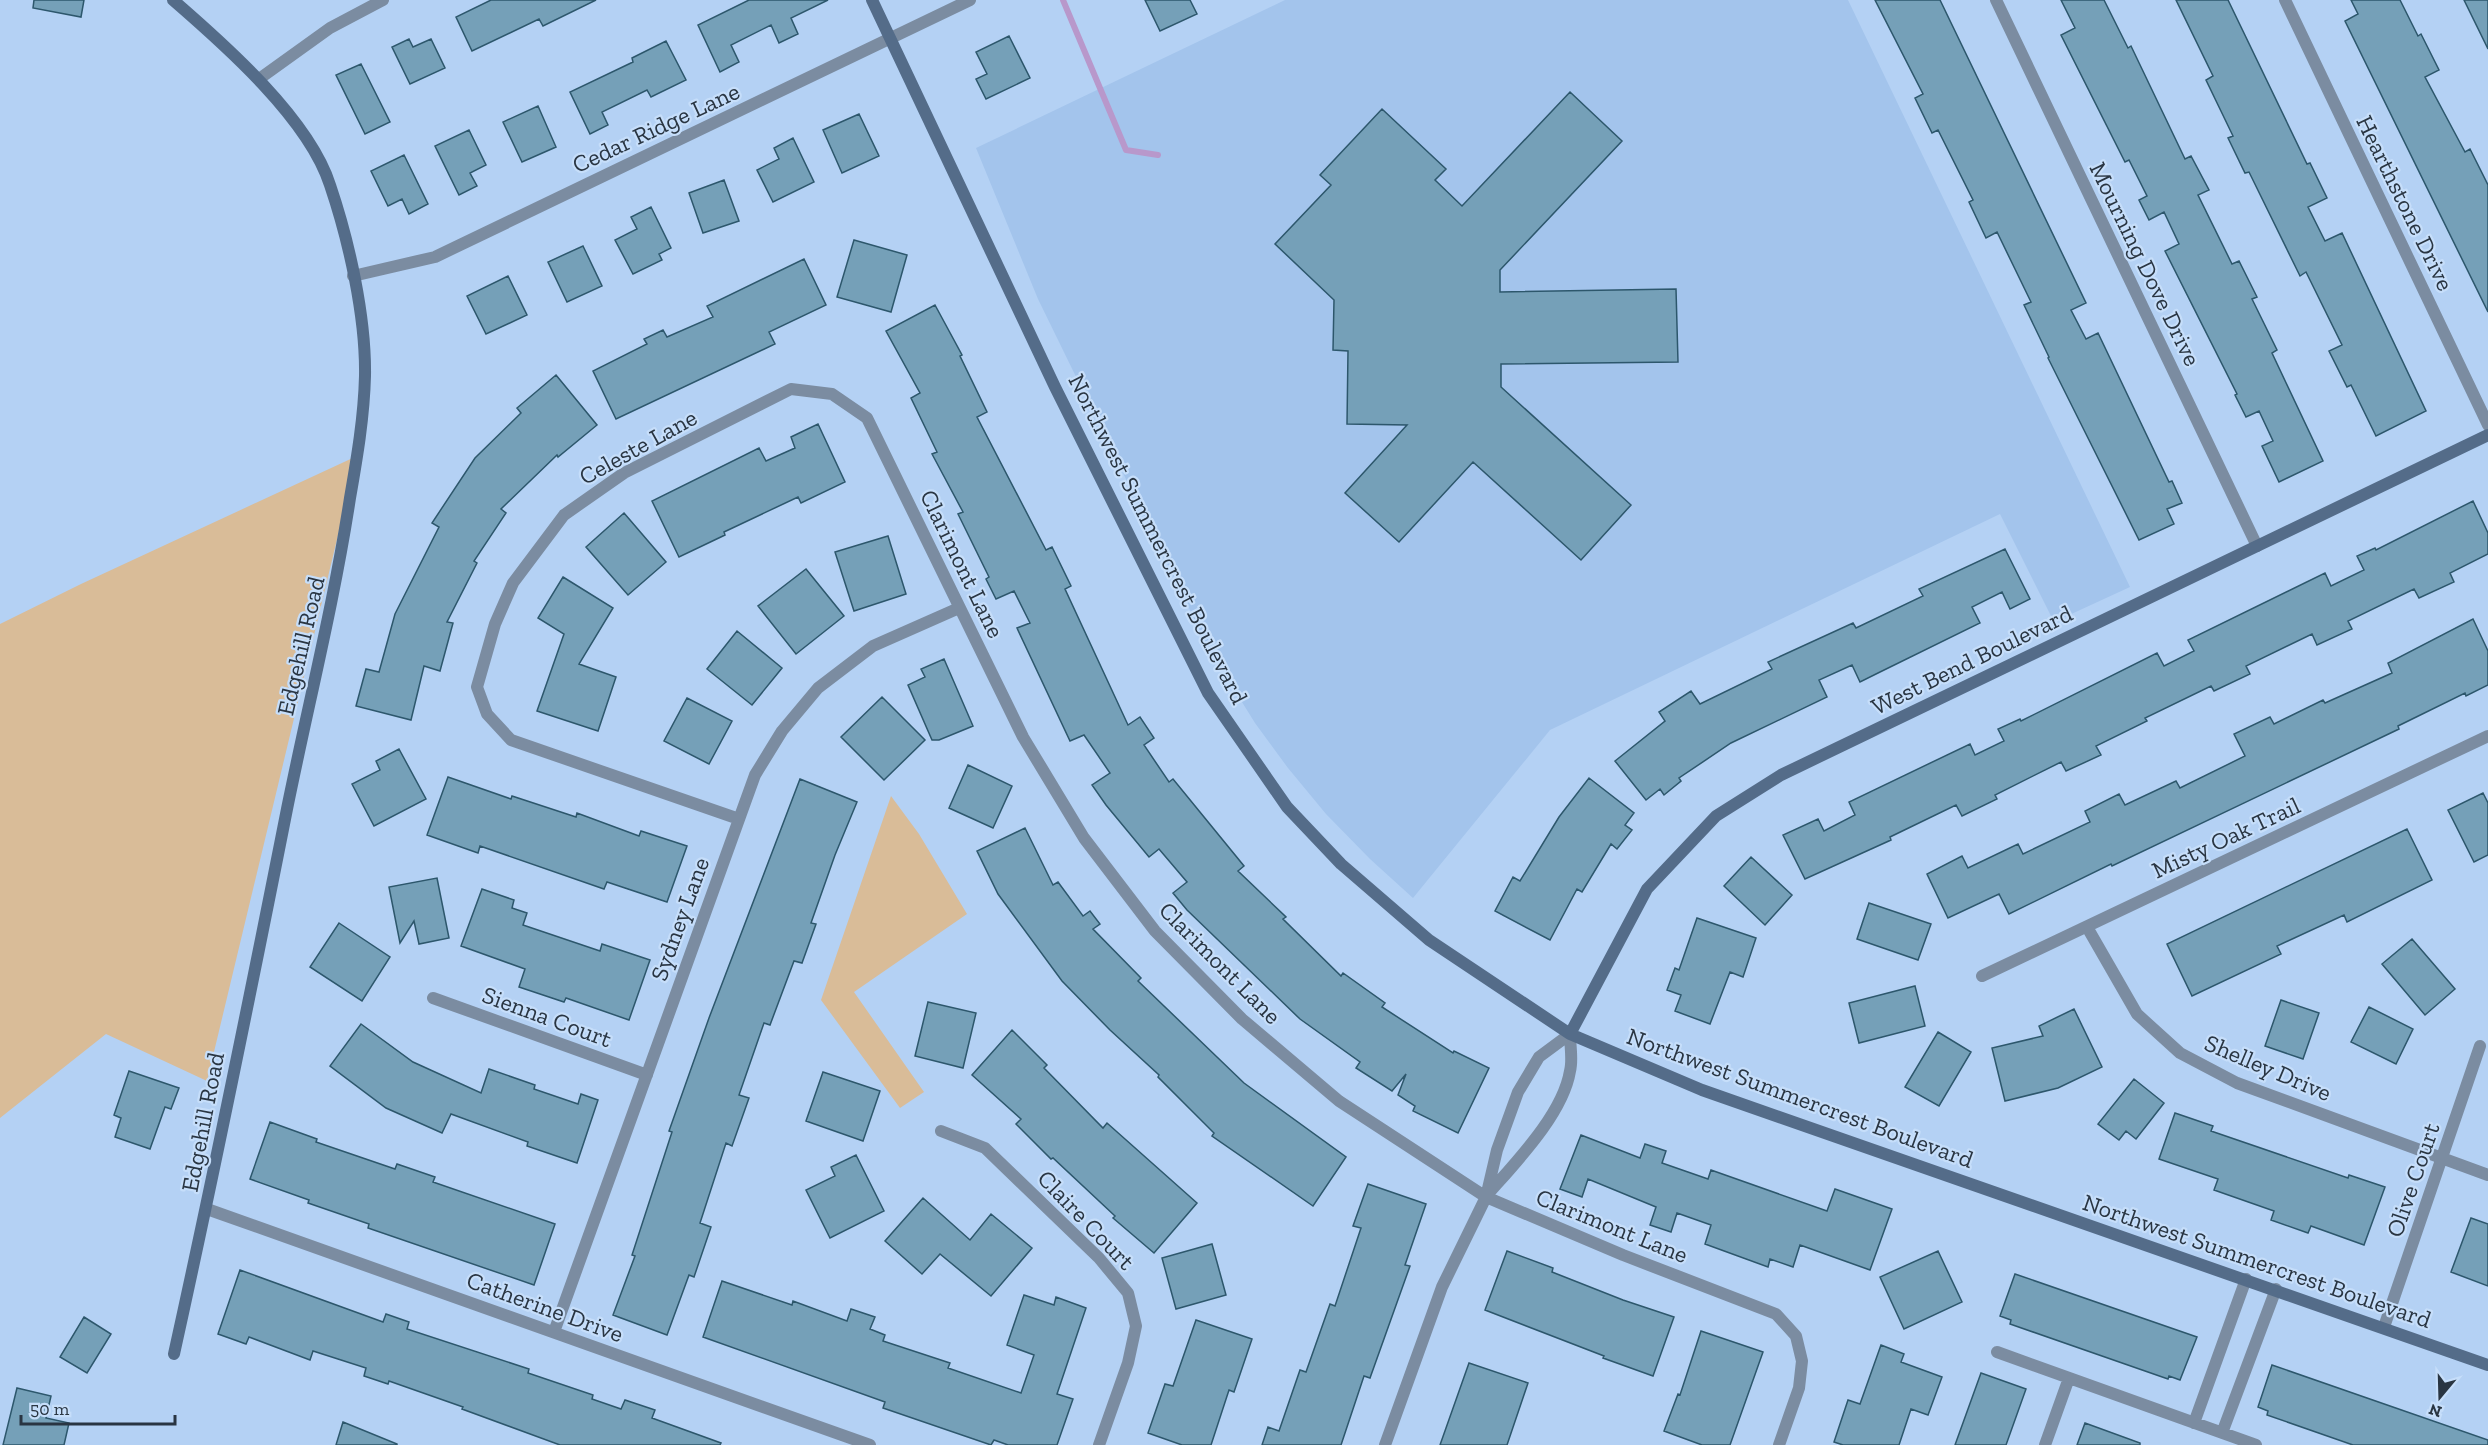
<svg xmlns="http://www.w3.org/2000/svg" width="2488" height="1445" viewBox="0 0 2488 1445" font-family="'Zilla Slab',serif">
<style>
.built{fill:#a3c4ec}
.green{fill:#d9bc98}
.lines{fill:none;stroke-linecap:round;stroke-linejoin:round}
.stream{stroke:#b898cb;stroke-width:6}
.building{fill:#75a0b8;stroke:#2d576c;stroke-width:1.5}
.street{stroke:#7b8ca1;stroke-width:12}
.secondary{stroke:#546c89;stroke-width:12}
.labels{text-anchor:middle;stroke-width:4.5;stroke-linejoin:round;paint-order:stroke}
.street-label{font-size:24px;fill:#293542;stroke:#c6defa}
</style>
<rect width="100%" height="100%" fill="#b4d1f4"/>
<path class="built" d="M1285,0H1848L2130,587L2054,622L2000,514L1550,730L1413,898L1370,859L1326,814L1288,768L1255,723L1209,649L1038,299L976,148Z"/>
<path class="green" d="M357,456L207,1081L106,1034L0,1118V624L81,584Z
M891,796L919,834L967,914L854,992L924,1092L900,1108L821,1000Z"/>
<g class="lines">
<path class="stream" d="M1063,0L1126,150L1158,155"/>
</g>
<path class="building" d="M34,0H84L81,17L33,8Z
M491,0H596L543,26L539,19L472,51L456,17Z
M749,0H828L791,18L798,34L779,43L771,25L731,45L739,62L720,72L698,25Z
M1145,0H1190L1197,14L1160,31Z
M1875,0H1940L2086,303L2071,310L2086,339L2098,333L2169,482L2172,481L2182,503L2167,509L2174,524L2139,540L2048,358L2049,357L2024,305L2031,302L1997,232L1986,238L1969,202L1973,200L1938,130L1932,133L1915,98L1923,94Z
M2061,0H2104L2128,48L2131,46L2185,159L2191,156L2209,190L2198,195L2232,264L2239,261L2257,297L2252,299L2277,350L2272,353L2323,461L2279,482L2262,446L2273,441L2259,411L2246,417L2235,395L2237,394L2165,251L2179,244L2164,212L2149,220L2139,200L2147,196L2129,160L2125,162L2061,35L2075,28Z
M2176,0H2228L2307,164L2310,163L2327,198L2308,207L2325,241L2342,233L2426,411L2376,436L2351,385L2347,387L2329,351L2342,345L2306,272L2300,276L2249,172L2245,173L2228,138L2233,136L2206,80L2213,76Z
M2351,0H2400L2418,36L2421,34L2439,70L2425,77L2465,152L2470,149L2488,185V312L2345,21L2358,14Z
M2464,0H2488V49Z
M1009,36L1030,78L986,99L976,79L987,74L976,52Z
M409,39L413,47L431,39L445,68L410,84L392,47Z
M666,41L686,80L651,97L647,90L602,112L608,125L590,134L570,92L633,62L632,58Z
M361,64L390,122L365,134L336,75Z
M1570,92L1622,141L1500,270V292L1676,289L1678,362L1501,364V387L1631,505L1581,560L1473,462L1399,542L1345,493L1407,425L1347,424L1348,351L1333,350L1334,300L1275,244L1331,185L1320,175L1382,109L1446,169L1435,180L1462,206Z
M538,106L556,147L522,162L503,122Z
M859,114L879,156L842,173L823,130Z
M469,130L486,165L470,173L477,186L459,195L435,146Z
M793,138L814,182L773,202L757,170L779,159L774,148Z
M404,155L428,204L409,214L402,199L388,206L371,171Z
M724,180L739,221L703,233L689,193Z
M651,207L671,248L659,254L662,260L633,274L615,240L637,229L631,217Z
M854,240L907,255L891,312L837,297Z
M583,246L602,286L567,302L548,262Z
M804,259L826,305L769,332L775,344L616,419L593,371L647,344L644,339L663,330L667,337L713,317L707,306Z
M508,276L527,315L486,334L467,296Z
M935,305L962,355L960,356L987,412L977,417L1046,550L1052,547L1071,586L1065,589L1128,725L1140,717L1154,738L1144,745L1169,782L1173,779L1244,866L1238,871L1286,917L1283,919L1341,976L1343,973L1385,1003L1382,1007L1453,1053L1454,1051L1489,1068L1458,1133L1413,1111L1415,1106L1398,1095L1406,1074L1392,1091L1356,1068L1360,1062L1300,1019L1187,910L1173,893L1187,882L1159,849L1149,857L1106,805L1092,785L1110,773L1084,735L1070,741L1017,628L1030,623L1014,591L996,599L986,579L989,577L958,514L963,512L932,454L937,452L911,398L920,393L886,331Z
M556,375L597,425L558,457L557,455L501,509L506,513L474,561L477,563L447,622L453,623L440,671L424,666L411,720L356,706L366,669L379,672L395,614L439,527L432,523L475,458L521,413L517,408Z
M818,424L845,482L801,503L798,497L724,532L725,535L679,557L652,501L759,448L766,461L795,448L791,437Z
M2473,501L2488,533V554L2450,573L2454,582L2419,598L2414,589L2348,621L2352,629L2317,645L2312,634L2246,666L2250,674L2214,691L2211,686L2145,718L2147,721L2096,746L2101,755L2066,771L2061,762L1995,795L1997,799L1962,816L1956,805L1890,837L1891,840L1805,879L1783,835L1818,819L1824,831L1855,815L1849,802L1970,744L1975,755L2004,741L1998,729L2020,719L2021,721L2157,653L2164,666L2194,651L2188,640L2325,573L2331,586L2364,570L2357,556L2375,548L2376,550Z
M624,513L666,562L628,595L586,547Z
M888,536L906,594L854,611L835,552Z
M2005,549L2030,599L2010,609L2002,592L1972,607L1980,623L1878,673L1860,682L1852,665L1819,680L1827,697L1731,743L1679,778L1681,781L1664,795L1660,789L1646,800L1615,761L1665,721L1659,712L1691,691L1700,704L1772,669L1768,662L1853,623L1856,628L1923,596L1919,589Z
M806,569L844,616L796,654L758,606Z
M563,577L613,608L579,664L616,677L598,731L537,711L564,634L538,618Z
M2473,619L2488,651V685L2466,696L2465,693L2398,726L2399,729L2112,866L2111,864L2009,914L1999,894L1948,918L1927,874L1962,856L1968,868L2018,844L2023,854L2090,822L2085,811L2119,794L2125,805L2176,781L2180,788L2245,756L2234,734L2270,717L2274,724L2323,700L2325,703L2392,673L2388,663Z
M737,631L782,668L752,705L707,669Z
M944,659L973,726L939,740H932L908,685L925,677L921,669Z
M882,697L925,740L884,780L841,737Z
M687,698L732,721L709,764L664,741Z
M399,749L426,799L374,826L352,784L380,770L376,761Z
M968,765L1012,786L993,828L949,808Z
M448,777L511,799L512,796L576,817L577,813L639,836L641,831L687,846L667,902L607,882L604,889L480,846L478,853L427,835Z
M1589,778L1634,813L1625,825L1632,830L1617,849L1611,844L1582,892L1577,889L1550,940L1495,911L1513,877L1520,881L1559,817Z
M800,779L857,802L835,855L811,923L816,924L802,963L794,961L770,1025L764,1023L739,1095L749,1098L732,1146L726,1143L700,1223L711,1227L694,1277L689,1275L667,1335L613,1315L635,1256L632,1255L672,1132L669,1131L709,1018Z
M2483,793L2488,803V855L2474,862L2448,810Z
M1025,828L1053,885L1058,882L1083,916L1090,911L1100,924L1093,929L1141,978L1138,981L1244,1083L1346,1157L1313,1206L1212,1136L1214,1133L1158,1077L1159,1075L1110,1030L1062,981L998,894L977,851Z
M2407,829L2432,880L2347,922L2344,915L2277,946L2281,954L2192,996L2167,944Z
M1751,857L1792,895L1765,925L1724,886Z
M437,878L449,938L419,944L414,921L400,943L389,887Z
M482,889L514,900L512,908L527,913L523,925L600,951L602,944L650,960L629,1020L566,998L564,1002L519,987L525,969L461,946Z
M1869,903L1931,924L1918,960L1857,939Z
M1697,918L1756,938L1743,977L1730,972L1710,1024L1675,1011L1681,995L1667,990L1675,968L1679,970Z
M339,923L390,957L362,1001L310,967Z
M2412,939L2455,989L2425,1015L2382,964Z
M1915,986L1925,1026L1859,1043L1849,1003Z
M2281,1000L2319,1013L2303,1059L2265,1046Z
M928,1002L976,1013L963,1068L915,1056Z
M2369,1007L2413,1029L2396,1064L2351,1042Z
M2074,1009L2102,1067L2058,1088L2005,1101L1992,1048L2043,1036L2039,1026Z
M361,1024L413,1062L481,1093L489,1069L535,1085L534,1089L578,1104L581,1094L598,1100L577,1163L527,1146L528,1142L451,1114L442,1133L386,1108L330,1066Z
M1012,1030L1047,1065L1044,1068L1103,1128L1107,1123L1197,1203L1154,1253L1113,1218L1115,1216L1053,1158L1051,1159L1016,1124L1021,1119L972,1075Z
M1938,1032L1971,1052L1939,1106L1905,1087Z
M129,1071L179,1088L171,1109L165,1107L150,1149L115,1137L121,1118L114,1115Z
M823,1072L880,1091L863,1141L806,1121Z
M2134,1079L2164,1103L2136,1139L2126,1131L2119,1140L2098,1124Z
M2175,1113L2213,1126L2211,1131L2348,1178L2349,1175L2385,1187L2364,1245L2311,1226L2308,1233L2271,1220L2274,1211L2214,1190L2218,1179L2159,1159Z
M270,1122L317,1139L316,1142L395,1169L397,1164L435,1177L433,1182L555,1224L534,1285L368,1228L369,1224L308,1203L309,1200L250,1179Z
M1581,1135L1640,1158L1645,1144L1666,1151L1662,1163L1708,1179L1711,1170L1827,1211L1835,1189L1892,1209L1870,1270L1800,1245L1793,1267L1770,1259L1768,1267L1705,1244L1711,1225L1677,1213L1671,1232L1650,1225L1656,1207L1588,1179L1582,1197L1560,1189Z
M856,1155L884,1211L830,1238L806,1190L835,1176L831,1167Z
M1368,1184L1426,1204L1405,1265L1410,1266L1370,1378L1364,1376L1341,1445H1262L1268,1427L1279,1431L1300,1370L1306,1372L1330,1304L1335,1306L1361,1228L1353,1226Z
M923,1198L970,1240L991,1214L1032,1248L991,1296L940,1254L922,1274L885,1241Z
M2471,1218L2488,1224V1286L2451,1272Z
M1212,1244L1226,1295L1176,1309L1162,1258Z
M1507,1251L1553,1268L1552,1272L1623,1300L1674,1317L1653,1376L1603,1358L1604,1356L1485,1310Z
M1938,1251L1962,1302L1904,1329L1880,1277Z
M240,1270L383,1322L386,1314L409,1322L407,1329L529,1369L528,1373L593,1395L592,1399L621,1409L625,1400L655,1410L652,1418L721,1443L720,1445H560L462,1409L463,1407L389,1381L388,1384L364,1376L366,1368L313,1351L310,1360L249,1337L246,1344L218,1334Z
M2015,1274L2197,1337L2180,1380L2169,1376L2168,1379L2010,1324L2011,1320L2000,1316Z
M722,1281L792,1305L793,1301L847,1321L851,1309L875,1317L870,1329L885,1335L883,1341L950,1363L948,1368L1021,1393L1034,1355L1007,1345L1024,1295L1054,1305L1056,1297L1086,1308L1057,1394L1073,1399L1057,1445H1008L994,1440L991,1445L883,1408L885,1402L703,1337Z
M84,1317L111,1334L87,1373L60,1357Z
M1196,1320L1252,1339L1234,1392L1229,1390L1211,1445H1182L1148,1433L1165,1384L1173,1386Z
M1701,1331L1763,1352L1730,1445H1702L1664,1431L1678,1394L1680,1395Z
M1881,1345L1904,1354L1901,1362L1942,1377L1928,1415L1911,1409L1899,1445H1843L1834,1442L1848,1400L1860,1404Z
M1469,1363L1528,1383L1507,1445H1440Z
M2272,1365L2488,1440V1445H2353L2267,1415L2268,1411L2258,1407Z
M1981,1373L2026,1389L2006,1445H1955Z
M17,1388L51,1396L46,1418L69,1423L64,1445H3Z
M343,1422L397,1444V1445H336Z
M2085,1423L2140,1443V1445H2077Z"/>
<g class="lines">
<path class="street" d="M1996,0L2257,546
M2285,0L2488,425
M259,79L330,28L383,0
M353,276L435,257L970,0
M739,819L511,740L487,714L477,687L495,624L513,583L564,515L624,473L791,389L832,394L867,418L1023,737L1084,838L1155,931L1242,1019L1339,1101L1486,1197L1623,1255L1776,1314L1796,1336L1802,1361L1799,1388L1779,1445
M2087,927L2137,1014L2180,1053L2237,1083L2488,1175
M1982,976L2488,736
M433,998L647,1075
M941,1131L985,1148L1099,1258L1128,1293L1136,1326L1128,1363L1099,1445
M1488,1194C1516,1162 1563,1114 1570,1071C1573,1060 1570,1046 1570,1034
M207,1209L870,1445
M2384,1327L2480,1046
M554,1332L755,775L782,731L818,688L873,646L959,608
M1997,1352L2256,1445
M2194,1423L2246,1279
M2222,1433L2276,1289
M1385,1445L1442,1287L1486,1197L1497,1150L1518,1092L1539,1057L1570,1034
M2045,1445L2069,1378"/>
<path class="secondary" d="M173,0C225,45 309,119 330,185C349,241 366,317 365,376C364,417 357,458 350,498C334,603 308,705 287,809C251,991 214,1173 174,1354
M872,0L1055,387L1208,693L1287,807L1341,864L1429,940L1570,1034L1702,1090L2488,1365
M1570,1034L1647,889L1716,816L1781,775L2488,435"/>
</g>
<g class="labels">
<g class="street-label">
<text transform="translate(656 128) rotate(-25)" y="8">Cedar Ridge Lane</text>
<text transform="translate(2405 203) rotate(64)" y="8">Hearthstone Drive</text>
<text transform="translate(2145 264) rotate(64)" y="8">Mourning Dove Drive</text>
<text transform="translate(638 447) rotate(-29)" y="8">Celeste Lane</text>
<text transform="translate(1158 539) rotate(63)" y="8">Northwest Summercrest Boulevard</text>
<text transform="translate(962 564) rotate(64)" y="8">Clarimont Lane</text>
<text transform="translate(301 646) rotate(-77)" y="8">Edgehill Road</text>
<text transform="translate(1972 660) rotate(-26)" y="8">West Bend Boulevard</text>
<text transform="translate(2226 838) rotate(-25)" y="8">Misty Oak Trail</text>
<text transform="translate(680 919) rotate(-70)" y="8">Sydney Lane</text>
<text transform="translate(1220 963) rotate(45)" y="8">Clarimont Lane</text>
<text transform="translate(547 1017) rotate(20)" y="8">Sienna Court</text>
<text transform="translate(2268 1068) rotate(23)" y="8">Shelley Drive</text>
<text transform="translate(1800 1098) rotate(20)" y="8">Northwest Summercrest Boulevard</text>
<text transform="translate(203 1122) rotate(-79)" y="8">Edgehill Road</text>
<text transform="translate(2413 1180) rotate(-71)" y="8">Olive Court</text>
<text transform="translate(1086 1220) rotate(46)" y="8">Claire Court</text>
<text transform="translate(1612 1226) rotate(22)" y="8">Clarimont Lane</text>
<text transform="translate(2257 1261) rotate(19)" y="8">Northwest Summercrest Boulevard</text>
<text transform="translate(545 1307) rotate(20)" y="8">Catherine Drive</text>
</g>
</g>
<g transform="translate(2440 1397) rotate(199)" stroke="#c6defa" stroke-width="4.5" paint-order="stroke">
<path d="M0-4.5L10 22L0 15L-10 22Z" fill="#293542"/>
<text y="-9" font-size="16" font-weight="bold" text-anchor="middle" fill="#293542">N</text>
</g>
<path d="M21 1415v9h154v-9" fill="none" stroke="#293542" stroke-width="3"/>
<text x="30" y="1415" font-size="18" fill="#293542" stroke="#c6defa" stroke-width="4.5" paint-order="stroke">50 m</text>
</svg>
